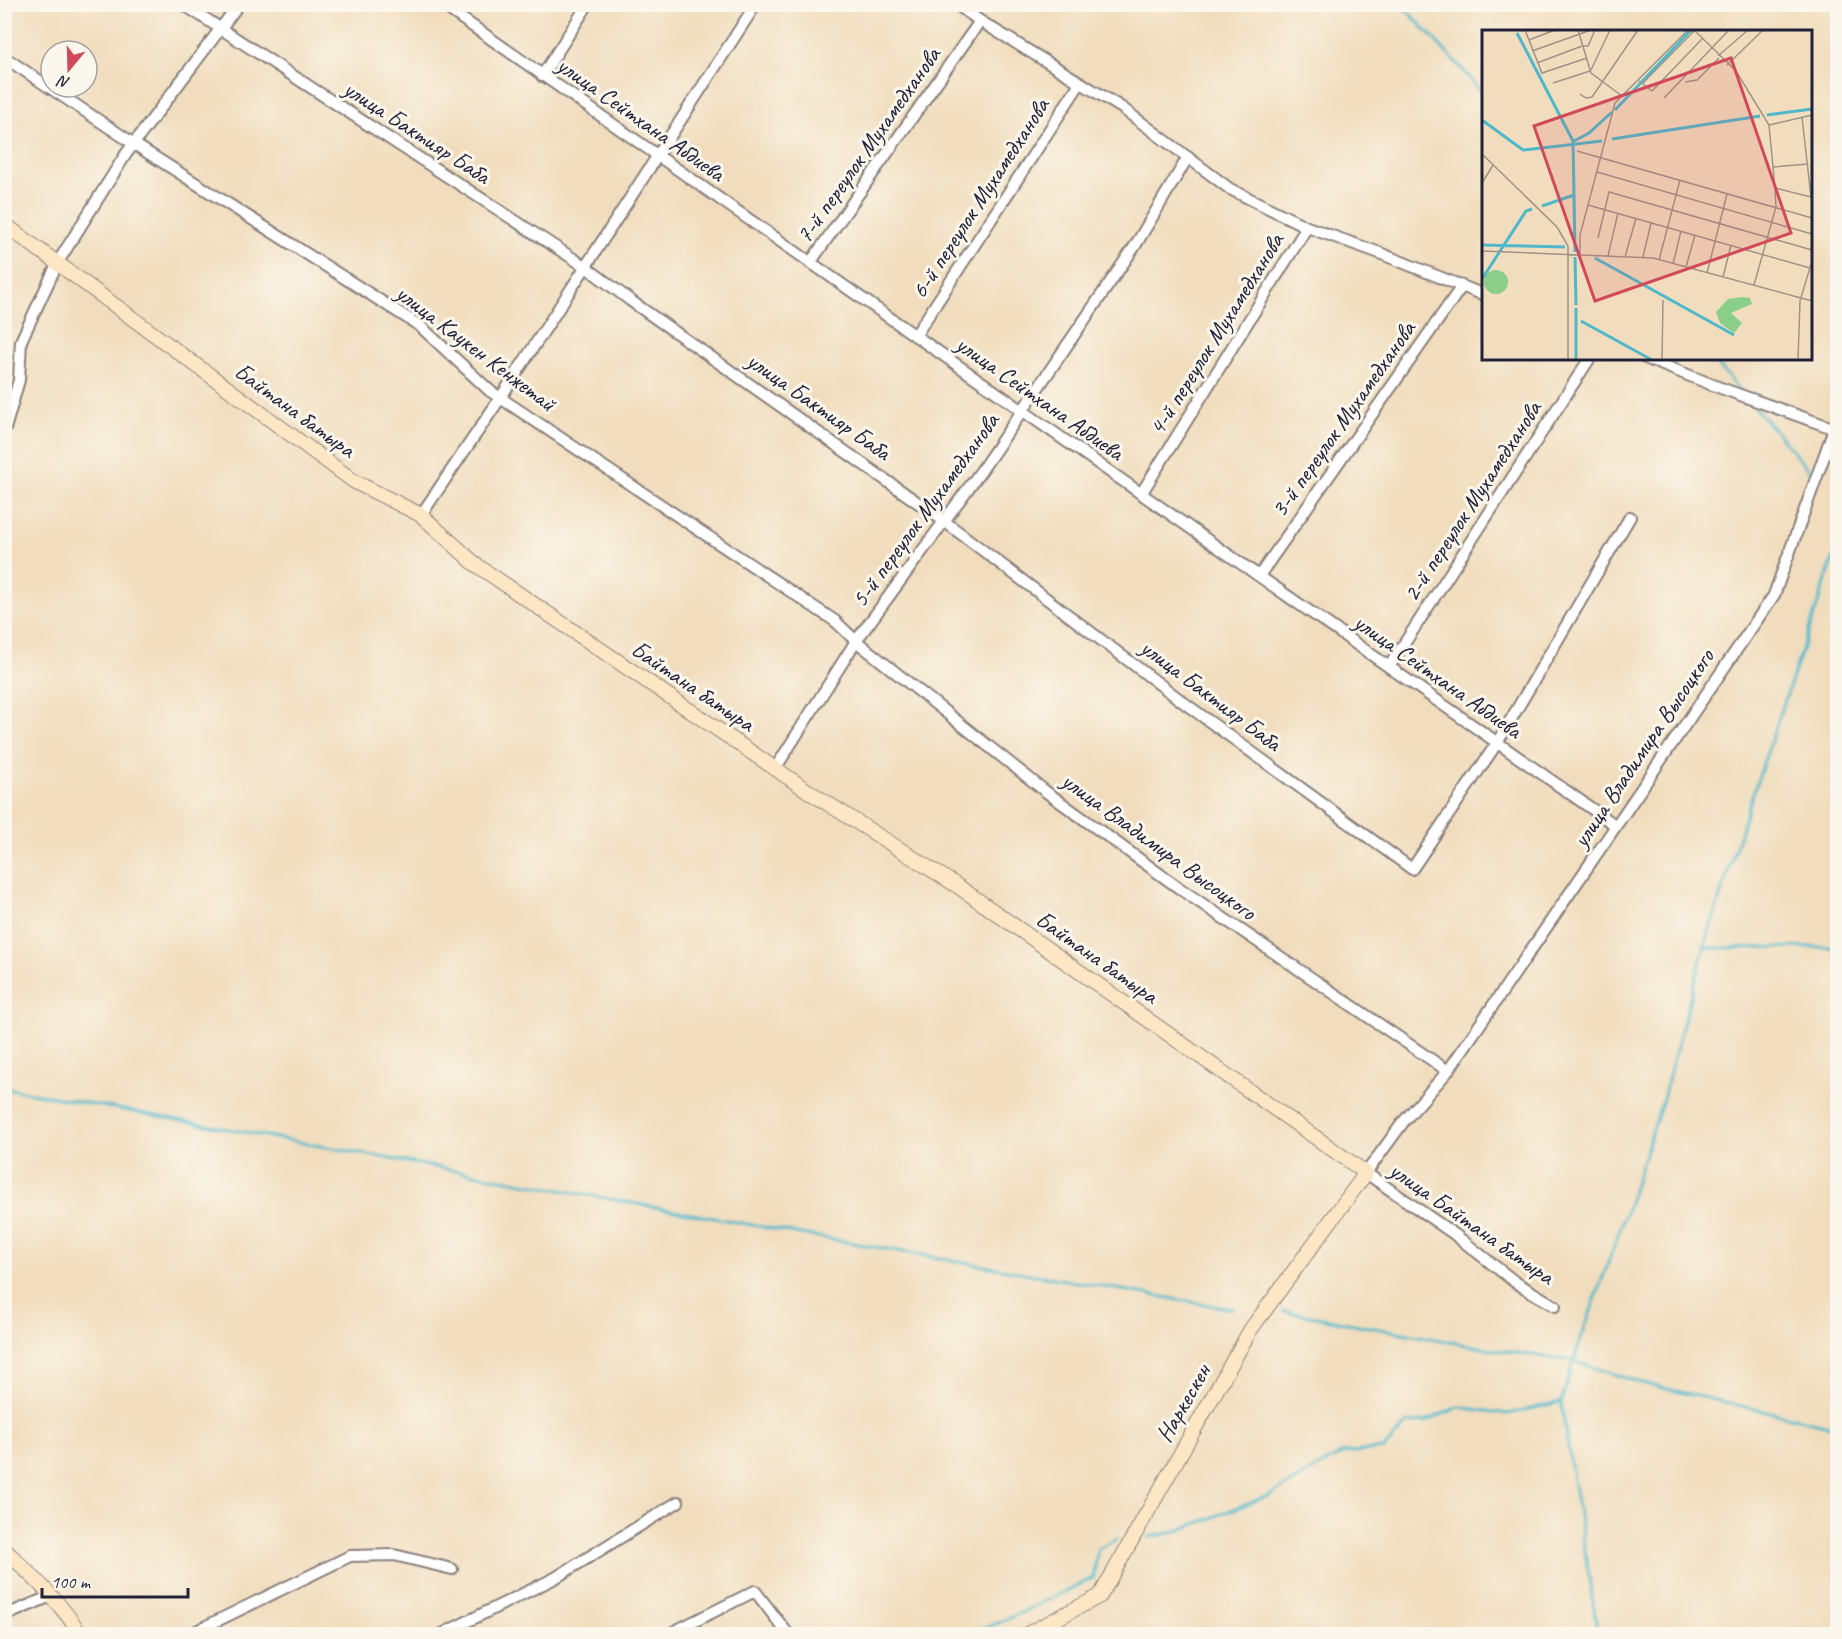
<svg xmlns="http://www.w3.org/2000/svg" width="1842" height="1639" viewBox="0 0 1842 1639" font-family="Caveat,sans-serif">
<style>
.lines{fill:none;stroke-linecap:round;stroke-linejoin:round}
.stream{stroke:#4eb8ca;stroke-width:3}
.street-casing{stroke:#8a807c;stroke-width:14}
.secondary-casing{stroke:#8a807c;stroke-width:16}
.street{stroke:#fff;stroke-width:10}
.secondary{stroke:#fce6c4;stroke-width:14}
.labels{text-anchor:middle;stroke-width:6;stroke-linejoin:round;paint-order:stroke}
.street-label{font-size:24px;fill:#22223b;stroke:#fbf7ec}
.inset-river{fill:none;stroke:#4eb8ca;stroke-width:3}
.inset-road{fill:none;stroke:#9e9289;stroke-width:1.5}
.view{fill:#d1495b;fill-opacity:0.15;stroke:#d1495b;stroke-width:3}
.inset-edge{fill:none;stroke:#22223b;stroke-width:3}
</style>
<rect width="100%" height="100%" fill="#fbf7ec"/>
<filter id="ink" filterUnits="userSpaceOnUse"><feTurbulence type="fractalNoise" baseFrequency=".0167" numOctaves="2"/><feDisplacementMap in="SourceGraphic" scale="12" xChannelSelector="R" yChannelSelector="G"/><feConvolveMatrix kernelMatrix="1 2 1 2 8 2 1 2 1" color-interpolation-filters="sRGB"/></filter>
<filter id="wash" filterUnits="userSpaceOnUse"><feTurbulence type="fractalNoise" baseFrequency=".008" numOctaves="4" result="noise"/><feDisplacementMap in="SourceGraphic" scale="24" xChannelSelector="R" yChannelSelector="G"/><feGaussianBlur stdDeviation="1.35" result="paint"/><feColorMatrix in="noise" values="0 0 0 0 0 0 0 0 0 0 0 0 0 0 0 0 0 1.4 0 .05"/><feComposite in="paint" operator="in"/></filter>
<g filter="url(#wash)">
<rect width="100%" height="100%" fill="#f1ddbd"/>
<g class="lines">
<path class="stream" d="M1401,4L1463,70L1484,95
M1712,358L1741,392
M1751,403L1809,470
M1704,948L1838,947
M4,1088L812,1236L1232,1309
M1283,1311L1478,1347L1573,1361L1645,1384L1838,1428
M1150,1537L1175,1532L1270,1495L1343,1453L1384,1449L1407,1423L1424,1422L1459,1407L1508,1414L1561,1402
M966,1634L1006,1620L1093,1578L1098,1549L1117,1539
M1598,1634L1561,1402L1577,1350L1625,1215L1662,1102L1704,948L1748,808L1838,545"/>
</g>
</g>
<g filter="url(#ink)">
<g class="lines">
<g class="street-casing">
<path id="street" d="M183,4L586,267L631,301L944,521L1187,705L1412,869L1497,743L1630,517
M441,4L1615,825
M956,4L980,21L1122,108L1230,189L1307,227L1377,252L1484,295
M4,57L134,144L420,326L490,391L835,621L856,641L1045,791L1179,888L1448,1071
M542,76L588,4
M810,263L980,21
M915,336L1080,83
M1645,358L1718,387L1838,430
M5,429L19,380L21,341L58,262L126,154L239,4
M1141,494L1307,227
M421,515L501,397L756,4
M1259,576L1462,286
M1389,667L1590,358
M775,769L856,641L981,471L1135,246L1188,157
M1555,1306L1515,1282L1454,1234L1366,1173L1404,1121L1448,1071L1774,595L1834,429
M4,1616L51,1596
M190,1634L350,1556L394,1555L452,1569
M442,1634L555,1578L678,1502
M669,1634L755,1591L788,1634"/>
</g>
<g class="secondary-casing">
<path id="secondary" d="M4,224L355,482L421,515L475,564L808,791L959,887L1366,1173L1251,1329L1100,1596L1027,1634
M4,1549C31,1575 61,1602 80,1634"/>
</g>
<use href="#street" class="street"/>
<use href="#secondary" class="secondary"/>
</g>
</g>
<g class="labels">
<g class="street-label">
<text transform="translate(641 119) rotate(35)" y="8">улица Сейтхана Абдиева</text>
<text transform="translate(417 132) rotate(33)" y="8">улица Бактияр Баба</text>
<text transform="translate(868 145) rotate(-55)" y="8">7-й переулок Мухамедханова</text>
<text transform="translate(980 198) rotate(-57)" y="8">6-й переулок Мухамедханова</text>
<text transform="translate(1216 334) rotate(-58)" y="8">4-й переулок Мухамедханова</text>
<text transform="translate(476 348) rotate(37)" y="8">улица Каукен Кенжетай</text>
<text transform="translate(1040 398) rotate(35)" y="8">улица Сейтхана Абдиева</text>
<text transform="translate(819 406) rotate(35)" y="8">улица Бактияр Баба</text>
<text transform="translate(295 410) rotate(36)" y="8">Байтана батыра</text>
<text transform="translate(1343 419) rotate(-55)" y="8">3-й переулок Мухамедханова</text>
<text transform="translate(1472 501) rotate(-57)" y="8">2-й переулок Мухамедханова</text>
<text transform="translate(925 510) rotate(-54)" y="8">5-й переулок Мухамедханова</text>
<text transform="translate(1438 676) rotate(35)" y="8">улица Сейтхана Абдиева</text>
<text transform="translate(693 686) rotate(34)" y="8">Байтана батыра</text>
<text transform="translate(1211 695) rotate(37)" y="8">улица Бактияр Баба</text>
<text transform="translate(1643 748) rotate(-56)" y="8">улица Владимира Высоцкого</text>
<text transform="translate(1159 846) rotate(36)" y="8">улица Владимира Высоцкого</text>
<text transform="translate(1097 957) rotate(35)" y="8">Байтана батыра</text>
<text transform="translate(1472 1223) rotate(35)" y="8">улица Байтана батыра</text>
<text transform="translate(1183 1403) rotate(-60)" y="8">Наркескен</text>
</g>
</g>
<g transform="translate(1482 30)">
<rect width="330" height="330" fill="#f1ddbd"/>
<path d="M2 252a12 12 0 1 1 24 0a12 12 0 1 1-24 0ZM260,267L268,268L270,274L249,283L260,293L252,303L238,293L234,282L246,269Z" fill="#8acf89"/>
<path class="inset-river" d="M35,3L91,111L93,222M133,80L209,0M285,85L330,79M0,90L41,120L120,111M130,109L278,86M92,111L107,103L130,82M60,176L92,165M0,215L83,217M93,227L94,275M113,228L252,305M0,249L44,181L50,179M94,278V330M99,291L170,330"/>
<path class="inset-road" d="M43,0L60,43L105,28M96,0L109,43L140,66M212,0L254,41L287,95L293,158L329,167M47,10L73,0M101,16H106L113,0M50,21L109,0M236,26L266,0M55,33L100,16M245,35L281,0M109,40L128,0M157,51L170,61L220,9M203,52L215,50L237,28M71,53L108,41M160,54L212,1M98,64L104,68L110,67L156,0M182,68L247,0M320,87L329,167M287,95L330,85M95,121L330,188M0,124L75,197L86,216V330M291,137L326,134M115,142L330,204M0,153L11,135M106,175L328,238M116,208L127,162L330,220M0,221L171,228L330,271M98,225V205L133,73L206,0M126,226L136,183M143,227L154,188M161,227L169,193M177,230L198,150M191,234L199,201M204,237L213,205M225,243L245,164M241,247L249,215M272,255L294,177L293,158M180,330L181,270M316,330L318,271L330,231"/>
<path class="view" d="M249,28L309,203L113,271L52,96Z"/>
<rect width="330" height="330" class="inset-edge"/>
</g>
<rect width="1842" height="1639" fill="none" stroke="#fbf7ec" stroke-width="24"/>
<g transform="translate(69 69) rotate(199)"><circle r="28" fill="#fbf7ec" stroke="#a4a2a5" stroke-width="1.5"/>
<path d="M0-4.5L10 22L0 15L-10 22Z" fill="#d1495b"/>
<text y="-9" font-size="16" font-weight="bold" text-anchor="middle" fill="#22223b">N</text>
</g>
<path d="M42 1588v9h146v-9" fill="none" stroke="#22223b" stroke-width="3"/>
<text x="51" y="1588" font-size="18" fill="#22223b" stroke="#fbf7ec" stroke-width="4.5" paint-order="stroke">100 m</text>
</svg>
